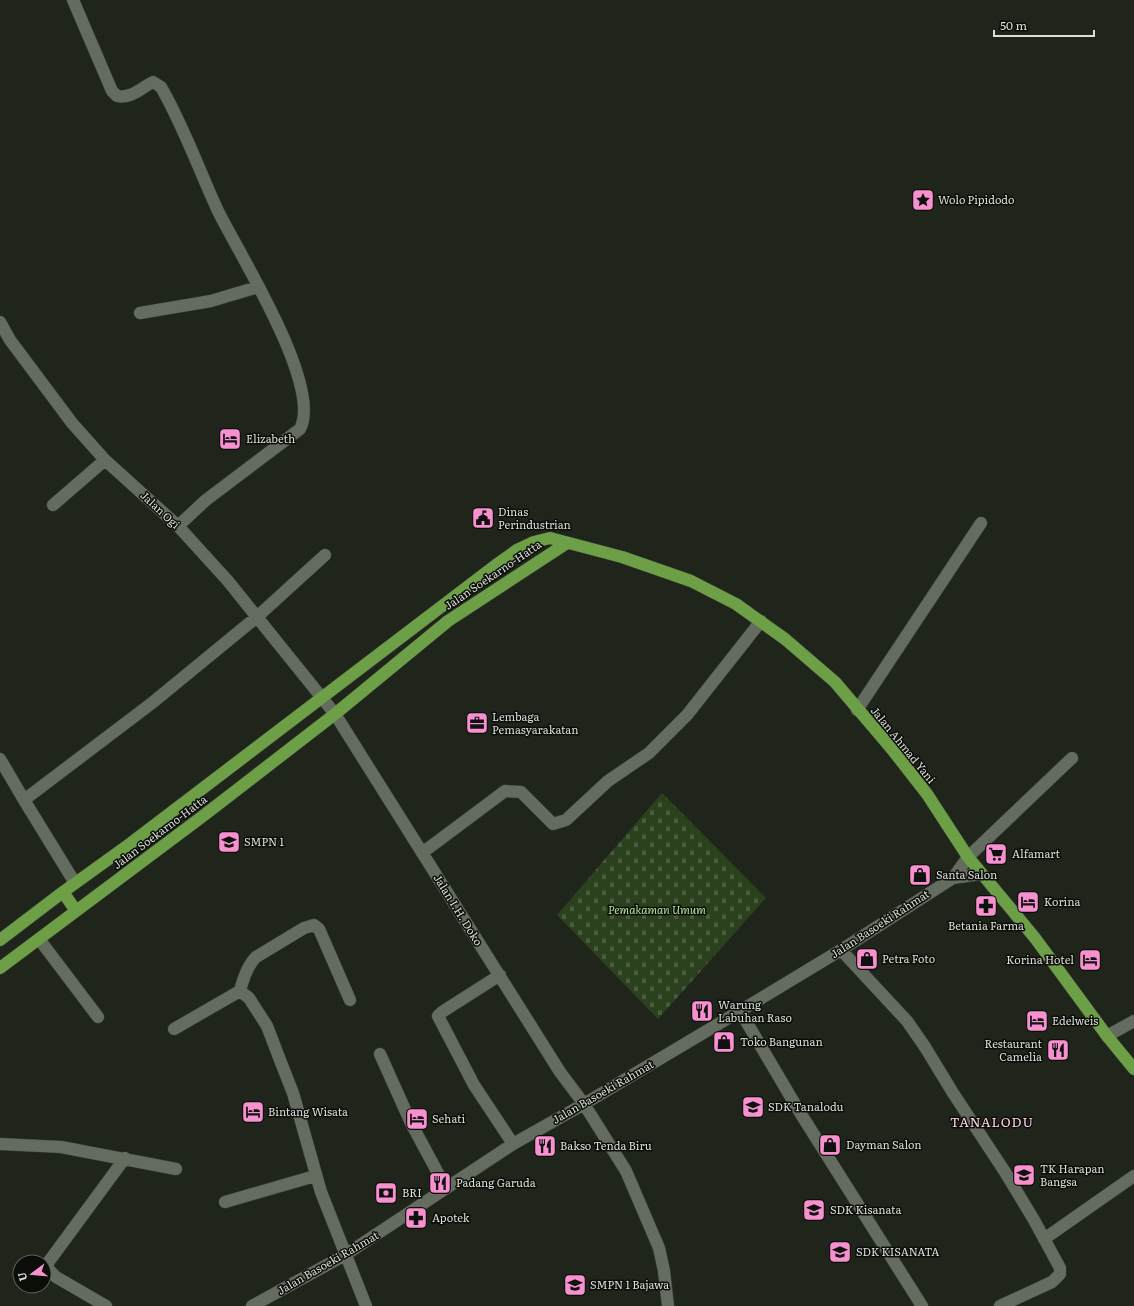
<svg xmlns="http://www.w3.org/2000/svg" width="1134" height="1306" viewBox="0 0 1134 1306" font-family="Literata,serif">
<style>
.cemetery{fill:url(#cemetery-stones)}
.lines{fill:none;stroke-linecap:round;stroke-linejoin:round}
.minor-casing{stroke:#3b4039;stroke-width:13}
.highway-casing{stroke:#3b4039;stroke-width:13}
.minor{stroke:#646b5f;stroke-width:12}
.highway{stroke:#6da046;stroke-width:12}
.labels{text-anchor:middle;stroke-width:3;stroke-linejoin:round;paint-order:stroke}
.poi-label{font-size:11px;fill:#dbdfd9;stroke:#0b0d09;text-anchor:start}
.street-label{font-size:11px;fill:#dbdfd9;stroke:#0b0d09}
.park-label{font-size:11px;font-style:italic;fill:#b5e496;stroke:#0b0d09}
.quarter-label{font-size:13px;letter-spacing:1px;fill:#fed1ea;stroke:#0b0d09}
</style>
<defs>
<pattern id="cemetery-stones" width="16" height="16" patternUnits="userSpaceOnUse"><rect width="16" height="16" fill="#2b401d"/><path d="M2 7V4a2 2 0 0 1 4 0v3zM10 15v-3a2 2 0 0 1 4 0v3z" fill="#495b3d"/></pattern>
</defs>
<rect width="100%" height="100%" fill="#1f251b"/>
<path class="cemetery" d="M662,793L766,898L658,1019L557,915Z"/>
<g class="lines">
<g class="minor-casing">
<path id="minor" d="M73,0L112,91L117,96C131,99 141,88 153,82L161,87C184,127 199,170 218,211C239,254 323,386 300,429L206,500L178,526
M140,313L211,301L258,287
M0,322L10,340L72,423L105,460L178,526L228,581L335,714L560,1072L584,1104L626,1171L659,1248L664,1271L668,1306
M53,505L105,460
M857,710L981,523
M0,759L24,800L152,703L258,616L325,555
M24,800L75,883
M422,853L505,791L521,792L553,824L566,820L608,781L649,753L687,715L761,621
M953,878L981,874
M39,939L98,1017
M841,950L907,1021L925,1047L953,1093L1005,1172L1034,1220L1060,1268V1274L1052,1282L1000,1306
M500,975L442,1012L438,1016L474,1085L513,1144
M240,991C243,979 247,966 256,957L304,928L314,925L319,929L350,1000
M740,1011L799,1111L922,1306
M174,1029L240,991L249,998L267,1026L280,1060L293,1093L321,1192L366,1306
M1107,1036L1134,1021
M380,1054L411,1123L446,1188
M0,1144L61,1147L176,1169
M225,1202L315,1176
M1044,1239L1134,1176
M106,1306L56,1277L49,1270L47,1264L125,1158
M252,1306L345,1255L513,1144L584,1104L740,1011L841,950L953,878L968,857L1072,758"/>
</g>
<g class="highway-casing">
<path id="highway" d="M63,892L76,911
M0,940L63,892L131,843L496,565L517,550L534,542L550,538L622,557L691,581L736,604L785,639L835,682L891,748L927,794L968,857L1035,938L1107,1036L1134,1069
M0,968L203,816L335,714L448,621L567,543"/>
</g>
<use href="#minor" class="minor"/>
<use href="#highway" class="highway"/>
</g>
<defs>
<g id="sight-square" transform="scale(1.15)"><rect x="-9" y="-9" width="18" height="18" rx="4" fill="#f790cf" stroke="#0b0d09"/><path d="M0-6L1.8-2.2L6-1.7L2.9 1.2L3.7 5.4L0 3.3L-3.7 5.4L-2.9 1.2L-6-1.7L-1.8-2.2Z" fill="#111"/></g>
<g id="hotel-square" transform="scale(1.15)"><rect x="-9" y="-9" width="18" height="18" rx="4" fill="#f790cf" stroke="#0b0d09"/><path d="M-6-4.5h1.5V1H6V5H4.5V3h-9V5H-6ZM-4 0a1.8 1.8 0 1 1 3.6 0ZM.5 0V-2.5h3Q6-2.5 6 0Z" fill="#111"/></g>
<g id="civic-square" transform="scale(1.15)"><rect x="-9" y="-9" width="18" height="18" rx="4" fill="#f790cf" stroke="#0b0d09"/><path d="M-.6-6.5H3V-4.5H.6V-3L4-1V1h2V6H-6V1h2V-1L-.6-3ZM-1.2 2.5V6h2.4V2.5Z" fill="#111"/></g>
<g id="office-square" transform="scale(1.15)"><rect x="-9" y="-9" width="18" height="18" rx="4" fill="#f790cf" stroke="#0b0d09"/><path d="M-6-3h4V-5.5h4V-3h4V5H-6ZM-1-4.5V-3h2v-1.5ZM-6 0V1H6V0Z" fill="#111"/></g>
<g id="school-square" transform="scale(1.15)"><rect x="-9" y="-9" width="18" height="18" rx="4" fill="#f790cf" stroke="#0b0d09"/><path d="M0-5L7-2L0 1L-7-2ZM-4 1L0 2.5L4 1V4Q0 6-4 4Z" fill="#111"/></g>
<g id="supermarket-square" transform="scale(1.15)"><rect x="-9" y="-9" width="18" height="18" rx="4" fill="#f790cf" stroke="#0b0d09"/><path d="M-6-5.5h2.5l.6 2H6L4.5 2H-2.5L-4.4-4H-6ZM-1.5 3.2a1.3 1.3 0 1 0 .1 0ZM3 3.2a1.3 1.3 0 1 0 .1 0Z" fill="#111"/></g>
<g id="shop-square" transform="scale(1.15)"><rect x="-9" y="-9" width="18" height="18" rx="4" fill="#f790cf" stroke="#0b0d09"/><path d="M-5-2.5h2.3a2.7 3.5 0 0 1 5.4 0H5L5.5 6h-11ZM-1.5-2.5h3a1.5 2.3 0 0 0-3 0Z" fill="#111"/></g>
<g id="pharmacy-square" transform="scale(1.15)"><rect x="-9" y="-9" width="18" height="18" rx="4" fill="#f790cf" stroke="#0b0d09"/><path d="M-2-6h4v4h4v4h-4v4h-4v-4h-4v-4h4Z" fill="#111"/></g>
<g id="restaurant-square" transform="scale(1.15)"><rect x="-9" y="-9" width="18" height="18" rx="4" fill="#f790cf" stroke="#0b0d09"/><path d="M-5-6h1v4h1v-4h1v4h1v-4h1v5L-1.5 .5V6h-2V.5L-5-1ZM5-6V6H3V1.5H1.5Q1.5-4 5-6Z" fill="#111"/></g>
<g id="bank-square" transform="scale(1.15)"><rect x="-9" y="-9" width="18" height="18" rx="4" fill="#f790cf" stroke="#0b0d09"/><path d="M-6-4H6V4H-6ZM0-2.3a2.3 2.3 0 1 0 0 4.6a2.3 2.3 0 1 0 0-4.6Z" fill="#111"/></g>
</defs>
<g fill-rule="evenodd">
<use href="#sight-square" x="923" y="200"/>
<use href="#hotel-square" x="230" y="439"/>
<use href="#civic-square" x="483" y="518"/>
<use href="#office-square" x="477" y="723"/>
<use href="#school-square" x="229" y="842"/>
<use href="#supermarket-square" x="996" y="854"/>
<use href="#shop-square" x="920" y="875"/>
<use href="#hotel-square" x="1028" y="902"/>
<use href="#pharmacy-square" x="986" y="906"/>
<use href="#shop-square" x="867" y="959"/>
<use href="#hotel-square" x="1090" y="960"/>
<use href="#restaurant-square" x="702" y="1011"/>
<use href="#hotel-square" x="1037" y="1021"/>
<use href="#shop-square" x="724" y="1042"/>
<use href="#restaurant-square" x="1058" y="1050"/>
<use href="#school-square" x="753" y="1107"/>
<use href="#hotel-square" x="253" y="1112"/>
<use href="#hotel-square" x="417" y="1119"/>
<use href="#shop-square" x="830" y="1145"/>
<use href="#restaurant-square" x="545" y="1146"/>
<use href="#school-square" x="1024" y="1175"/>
<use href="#restaurant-square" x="440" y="1183"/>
<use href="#bank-square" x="386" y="1193"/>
<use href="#school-square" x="814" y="1210"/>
<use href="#pharmacy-square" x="416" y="1218"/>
<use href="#school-square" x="840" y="1252"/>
<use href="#school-square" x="575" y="1285"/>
</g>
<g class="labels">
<g class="poi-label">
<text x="938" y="204">Wolo Pipidodo</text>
<text x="246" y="443">Elizabeth</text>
<text x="498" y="516">Dinas<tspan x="498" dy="13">Perindustrian</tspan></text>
<text x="492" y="721">Lembaga<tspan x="492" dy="13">Pemasyarakatan</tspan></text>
<text x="244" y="846">SMPN 1</text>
<text x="1012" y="858">Alfamart</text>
<text x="936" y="879">Santa Salon</text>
<text x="1044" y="906">Korina</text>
<text x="986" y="930" text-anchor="middle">Betania Farma</text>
<text x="882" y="963">Petra Foto</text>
<text x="1074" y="964" text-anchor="end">Korina Hotel</text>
<text x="718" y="1009">Warung<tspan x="718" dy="13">Labuhan Raso</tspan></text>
<text x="1052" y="1025">Edelweis</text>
<text x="740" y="1046">Toko Bangunan</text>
<text x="1042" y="1048" text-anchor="end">Restaurant<tspan x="1042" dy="13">Camelia</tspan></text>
<text x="768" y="1111">SDK Tanalodu</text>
<text x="268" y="1116">Bintang Wisata</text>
<text x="432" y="1123">Sehati</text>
<text x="846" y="1149">Dayman Salon</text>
<text x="560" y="1150">Bakso Tenda Biru</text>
<text x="1040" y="1173">TK Harapan<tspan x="1040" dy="13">Bangsa</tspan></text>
<text x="456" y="1187">Padang Garuda</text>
<text x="402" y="1197">BRI</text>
<text x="830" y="1214">SDK Kisanata</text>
<text x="432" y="1222">Apotek</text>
<text x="856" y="1256">SDK KISANATA</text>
<text x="590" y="1289">SMPN 1 Bajawa</text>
</g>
<g class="street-label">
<text transform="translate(160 510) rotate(43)" y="4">Jalan Ogi</text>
<text transform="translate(493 575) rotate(-34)" y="4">Jalan Soekarno-Hatta</text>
<text transform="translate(903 745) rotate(51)" y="4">Jalan Ahmad Yani</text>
<text transform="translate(160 832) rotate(-37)" y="4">Jalan Soekarno-Hatta</text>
<text transform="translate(458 910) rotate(58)" y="4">Jalan I.H. Doko</text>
<text transform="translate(880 924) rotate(-33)" y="4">Jalan Basoeki Rahmat</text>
<text transform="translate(603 1092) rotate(-30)" y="4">Jalan Basoeki Rahmat</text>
<text transform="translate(328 1263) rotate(-30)" y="4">Jalan Basoeki Rahmat</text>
</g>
<g class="park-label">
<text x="657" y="914">Pemakaman Umum</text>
</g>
<g class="quarter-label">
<text x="992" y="1127">TANALODU</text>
</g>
</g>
<g transform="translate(32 1274) rotate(254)"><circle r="19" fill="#0b0d09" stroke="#5e615c"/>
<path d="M0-3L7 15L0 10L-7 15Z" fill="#f790cf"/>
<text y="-6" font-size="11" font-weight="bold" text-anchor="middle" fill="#dbdfd9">U</text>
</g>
<path d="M994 30v6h100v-6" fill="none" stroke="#dbdfd9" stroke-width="2"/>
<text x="1000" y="30" font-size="12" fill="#dbdfd9" stroke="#0b0d09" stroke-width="3" paint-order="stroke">50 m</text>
</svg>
